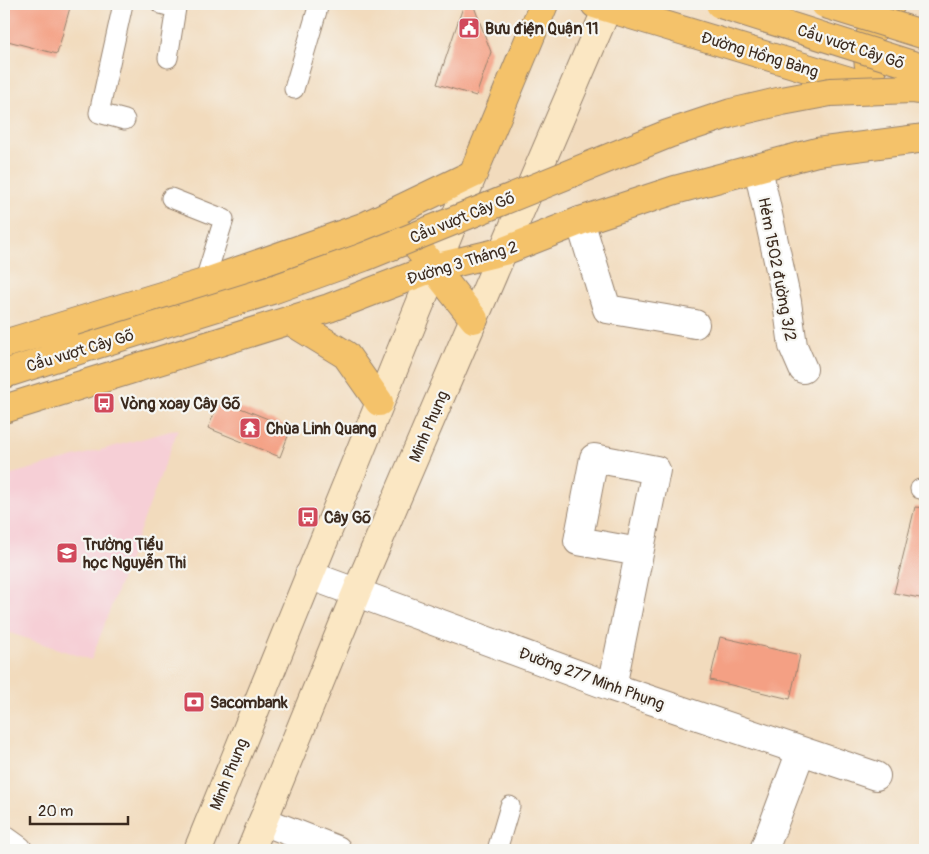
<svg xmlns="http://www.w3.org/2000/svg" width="929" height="854" viewBox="0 0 929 854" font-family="Pangolin,sans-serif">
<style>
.built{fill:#f6cfd6}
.building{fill:#f4a084}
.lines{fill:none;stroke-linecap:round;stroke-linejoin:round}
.lane-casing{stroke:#96826e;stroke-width:21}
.street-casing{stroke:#96826e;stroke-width:30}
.secondary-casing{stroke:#96826e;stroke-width:30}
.primary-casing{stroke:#96826e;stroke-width:30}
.lane{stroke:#fff;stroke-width:19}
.street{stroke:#fff;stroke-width:28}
.secondary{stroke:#fbe7c3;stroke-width:28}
.primary{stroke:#f4c26a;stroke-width:28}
.primary-bridge-casing{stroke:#96826e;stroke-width:30;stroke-linecap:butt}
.primary-bridge{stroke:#f4c26a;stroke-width:28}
.labels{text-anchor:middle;stroke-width:4.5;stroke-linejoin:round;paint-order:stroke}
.poi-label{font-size:16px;font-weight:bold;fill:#3b2a1e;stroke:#f6f6f2;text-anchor:start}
.street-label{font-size:16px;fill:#3b2a1e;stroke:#f6f6f2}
</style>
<rect width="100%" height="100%" fill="#f6f6f2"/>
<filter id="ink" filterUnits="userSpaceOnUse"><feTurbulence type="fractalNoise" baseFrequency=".02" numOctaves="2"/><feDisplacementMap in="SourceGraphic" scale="10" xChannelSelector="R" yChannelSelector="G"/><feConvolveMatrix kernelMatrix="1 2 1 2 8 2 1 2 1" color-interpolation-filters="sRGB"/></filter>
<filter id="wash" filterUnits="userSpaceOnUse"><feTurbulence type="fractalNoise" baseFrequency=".0096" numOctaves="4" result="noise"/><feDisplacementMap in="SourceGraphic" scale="20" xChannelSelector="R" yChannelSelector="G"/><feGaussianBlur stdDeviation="1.12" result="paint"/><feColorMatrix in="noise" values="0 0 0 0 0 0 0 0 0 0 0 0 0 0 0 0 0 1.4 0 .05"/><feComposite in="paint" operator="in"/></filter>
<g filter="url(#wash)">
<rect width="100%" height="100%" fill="#f2dbbd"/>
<path class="built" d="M178,429L91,660L4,631V476Z"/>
<g id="blocks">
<path class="building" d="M11,4H71L57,54L4,40V29Z
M464,4H473L491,52L476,96L437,84Z
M220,400L291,428L280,457L208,428Z
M915,507L925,508V599L894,593Z
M720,637L800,655L790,699L710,680Z"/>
</g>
</g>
<g filter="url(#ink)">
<use href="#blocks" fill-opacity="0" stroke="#96826e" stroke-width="1"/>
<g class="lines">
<g class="lane-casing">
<path id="lane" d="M123,4L99,113L125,120
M161,4L176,8L168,58
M294,89L319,4
M171,198L224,219L204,283
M920,489L925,490
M497,850L510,806"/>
</g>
<g class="street-casing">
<path id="street" d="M758,168L787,302L793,346L803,369
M580,221L607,309L695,324
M309,575L612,687L876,776
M612,687L656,470L594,458L578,541L639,552
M263,821L337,850
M4,840L18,850
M764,850L801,751"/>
</g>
<g class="secondary-casing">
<path id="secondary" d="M198,850L473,174
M251,850L357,591L609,4"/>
</g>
<g class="primary-casing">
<path id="primary" d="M595,4L876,89
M871,73C866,58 867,40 874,26C878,18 886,11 891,4
M390,226L414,243L474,319
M289,320L346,355L379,402
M4,344L204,283L363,227L473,174L544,4
M4,374L82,349
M4,409L329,308L433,268L504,251L580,221L675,190L817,152L925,138"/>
</g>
<use href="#lane" class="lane"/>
<use href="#street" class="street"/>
<use href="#secondary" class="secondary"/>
<use href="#primary" class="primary"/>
<g class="primary-bridge-casing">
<path id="primary-bridge" d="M720,4L925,69
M825,4L925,35
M82,349L272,290L364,257L668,134L731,113L782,101L830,92L912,89L925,91"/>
</g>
<use href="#primary-bridge" class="primary-bridge"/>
</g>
</g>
<defs>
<g id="civic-square" transform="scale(1.125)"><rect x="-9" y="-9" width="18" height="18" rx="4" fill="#d1495b" stroke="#f6f6f2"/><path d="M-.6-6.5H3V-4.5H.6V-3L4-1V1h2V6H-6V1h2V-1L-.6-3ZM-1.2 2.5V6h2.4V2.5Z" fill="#fff"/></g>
<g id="bus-square" transform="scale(1.125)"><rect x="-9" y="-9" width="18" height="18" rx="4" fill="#d1495b" stroke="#f6f6f2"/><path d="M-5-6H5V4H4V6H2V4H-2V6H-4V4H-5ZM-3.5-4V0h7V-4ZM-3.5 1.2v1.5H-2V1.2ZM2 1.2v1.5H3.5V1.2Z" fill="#fff"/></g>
<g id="temple-square" transform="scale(1.125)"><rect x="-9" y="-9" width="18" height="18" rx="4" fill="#d1495b" stroke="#f6f6f2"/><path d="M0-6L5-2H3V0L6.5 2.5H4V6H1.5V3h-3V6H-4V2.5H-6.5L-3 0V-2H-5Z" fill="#fff"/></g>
<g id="school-square" transform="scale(1.125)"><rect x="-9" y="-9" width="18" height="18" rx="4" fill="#d1495b" stroke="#f6f6f2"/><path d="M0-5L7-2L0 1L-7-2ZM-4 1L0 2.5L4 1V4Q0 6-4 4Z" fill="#fff"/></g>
<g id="bank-square" transform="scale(1.125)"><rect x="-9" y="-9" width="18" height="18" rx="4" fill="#d1495b" stroke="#f6f6f2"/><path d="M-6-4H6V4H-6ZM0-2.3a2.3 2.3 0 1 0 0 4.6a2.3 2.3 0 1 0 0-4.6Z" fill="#fff"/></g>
</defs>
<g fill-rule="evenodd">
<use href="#civic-square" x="469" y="28"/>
<use href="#bus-square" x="104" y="403"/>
<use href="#temple-square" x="250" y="428"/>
<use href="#bus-square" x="308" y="517"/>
<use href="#school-square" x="67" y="553"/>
<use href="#bank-square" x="194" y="702"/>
</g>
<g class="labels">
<g class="poi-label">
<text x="485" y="34">Bưu điện Quận 11</text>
<text x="120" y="409">Vòng xoay Cây Gõ</text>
<text x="266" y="434">Chùa Linh Quang</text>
<text x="324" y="523">Cây Gõ</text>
<text x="83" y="550">Trường Tiểu<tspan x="83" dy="18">học Nguyễn Thi</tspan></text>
<text x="210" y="708">Sacombank</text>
</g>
<g class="street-label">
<text transform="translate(851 46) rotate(18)" y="6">Cầu vượt Cây Gõ</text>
<text transform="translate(760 54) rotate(17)" y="6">Đường Hồng Bàng</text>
<text transform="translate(462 217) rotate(-22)" y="6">Cầu vượt Cây Gõ</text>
<text transform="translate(462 262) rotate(-17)" y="6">Đường 3 Tháng 2</text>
<text transform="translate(778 269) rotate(79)" y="6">Hẻm 1502 đường 3/2</text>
<text transform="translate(80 350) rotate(-17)" y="6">Cầu vượt Cây Gõ</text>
<text transform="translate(428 426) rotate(-67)" y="6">Minh Phụng</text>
<text transform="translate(592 678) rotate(20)" y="6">Đường 277 Minh Phụng</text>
<text transform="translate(228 774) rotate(-68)" y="6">Minh Phụng</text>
</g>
</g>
<rect width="929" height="854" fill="none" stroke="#f6f6f2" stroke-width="20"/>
<path d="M30 816v8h98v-8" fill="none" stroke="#3b2a1e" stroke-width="2.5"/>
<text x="38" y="816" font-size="15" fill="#3b2a1e" stroke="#f6f6f2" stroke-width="4" paint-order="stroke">20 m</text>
</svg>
